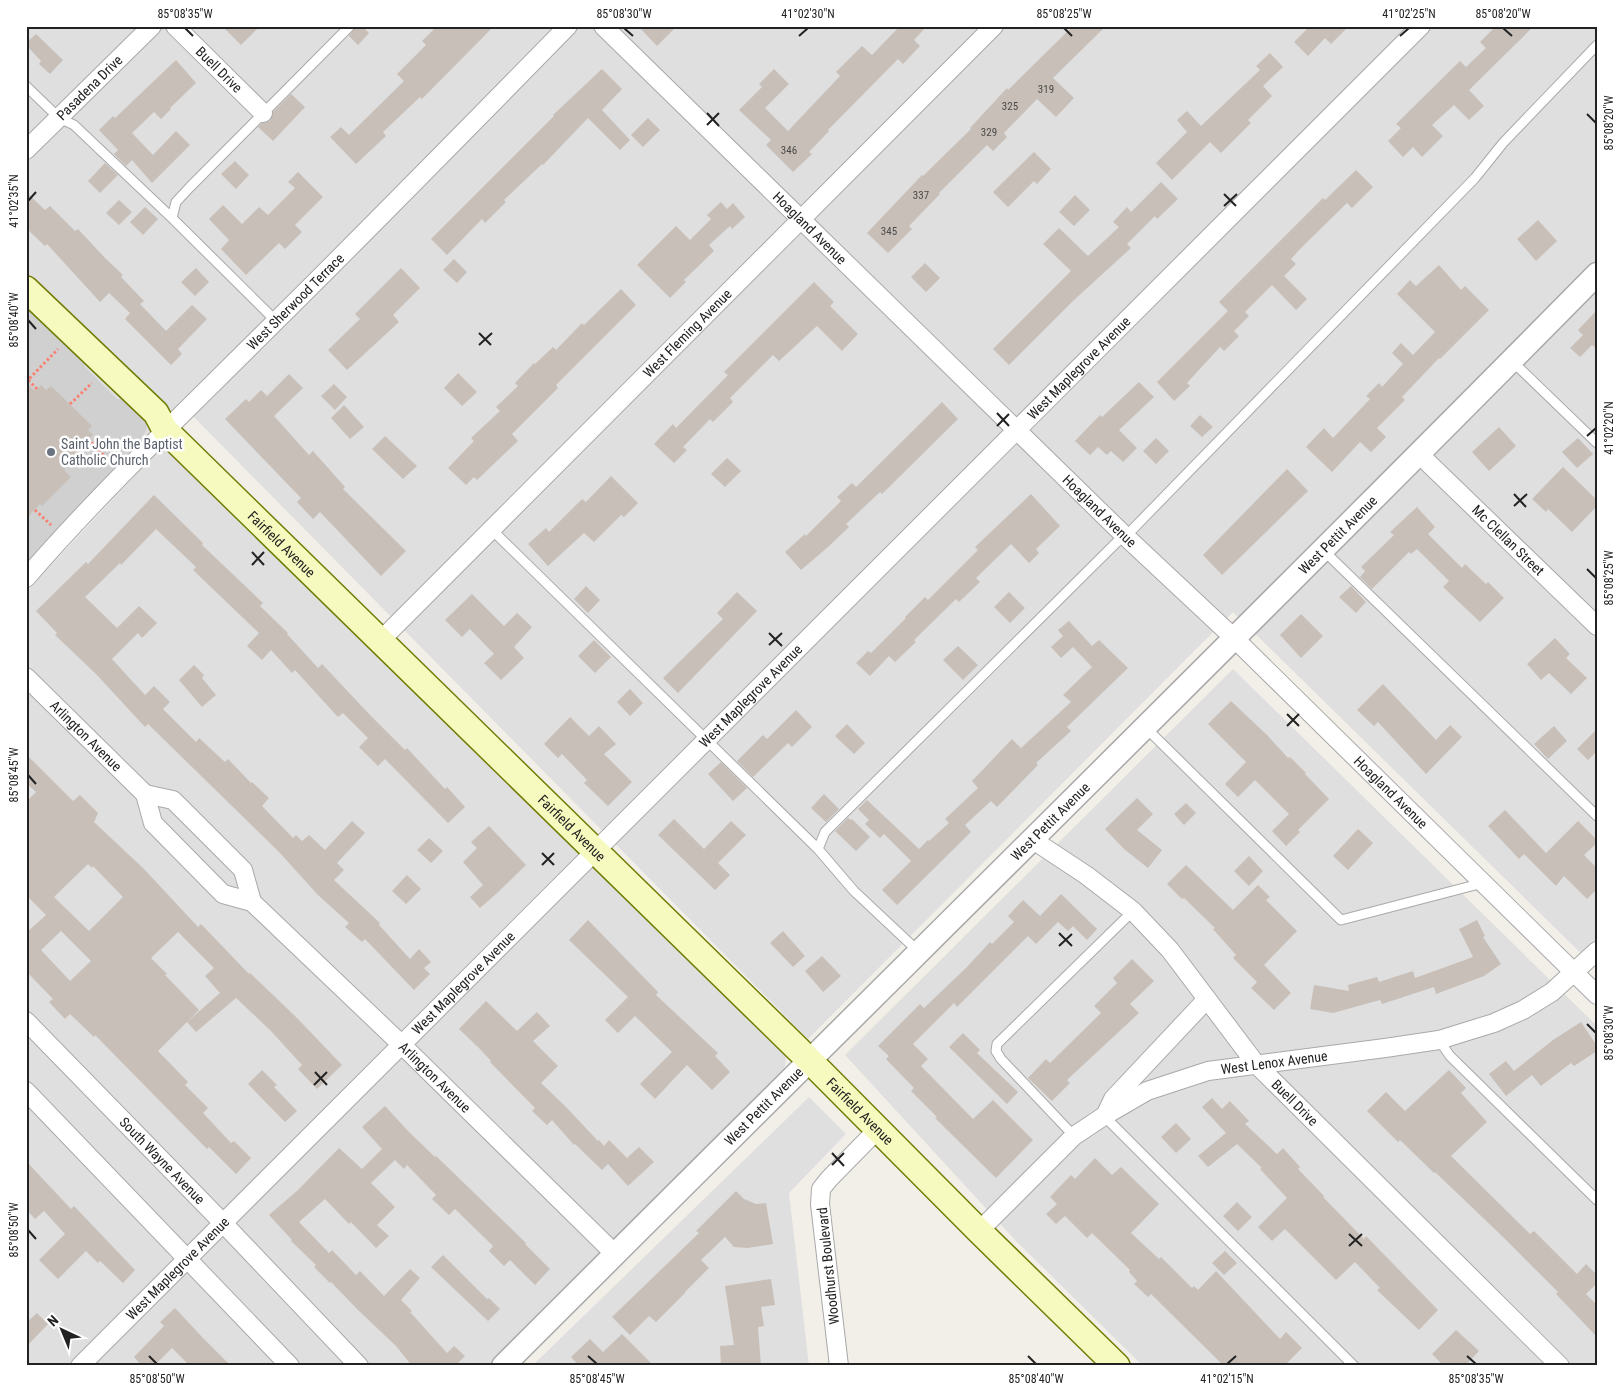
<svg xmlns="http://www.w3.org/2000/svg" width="1623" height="1392" viewBox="0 0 1623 1392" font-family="'Roboto Condensed',sans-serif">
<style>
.residential{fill:#e0dfdf}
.religious{fill:#d0d0d0}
.building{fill:#c7bfb8;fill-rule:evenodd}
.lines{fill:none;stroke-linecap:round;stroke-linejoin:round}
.service-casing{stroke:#a9a9a9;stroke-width:11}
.minor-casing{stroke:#a9a9a9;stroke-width:20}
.tertiary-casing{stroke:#a9a9a9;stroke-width:25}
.secondary-casing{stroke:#707d05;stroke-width:28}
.path{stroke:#fa8072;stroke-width:3;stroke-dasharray:2.5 2.5;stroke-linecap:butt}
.service{stroke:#fff;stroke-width:9}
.minor{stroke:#fff;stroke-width:18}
.tertiary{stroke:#fff;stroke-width:22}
.secondary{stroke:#f7fabf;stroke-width:25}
.ticks{fill:none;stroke:#222;stroke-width:2}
.worship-dot{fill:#6b7280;stroke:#fff;stroke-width:2}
.labels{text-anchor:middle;stroke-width:5;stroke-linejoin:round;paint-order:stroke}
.number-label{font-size:11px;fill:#4b4948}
.street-label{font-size:14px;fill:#222;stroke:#fff}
.worship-label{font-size:14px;fill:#5b616d;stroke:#fff;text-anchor:start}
.neatline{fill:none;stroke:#222;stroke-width:2}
.ticks-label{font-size:12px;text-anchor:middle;fill:#222}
</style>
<rect width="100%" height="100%" fill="#f2efe9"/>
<path class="residential" d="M26,26H1597V969L1233,612L808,1039L182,405L26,571Z
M168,448L181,452L354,633L786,1056L785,1066L782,1072L489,1366H26V592L156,453Z
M1233,669L1597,1026V1366H1143L1016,1241L845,1055Z
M809,1097L846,1134L789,1193L809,1366H532Z"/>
<path class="religious" d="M26,302L77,352V356L86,364L84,366L117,399L127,400L145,418L147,428L142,438L26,563Z"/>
<path class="building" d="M222,26H260L241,45Z
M356,26H362L369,33L358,45L349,36Z
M437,26H494L422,99L420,97L383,132L386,136L356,164L330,137L341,127L349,135L404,81L397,74L426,45L422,41Z
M638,26H677L657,46Z
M900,26H927L914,40L920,46L903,64L898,59L828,130L829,131L809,152L812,154L793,172L766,145L771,140L739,110L762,87L759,84L774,69L789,84L765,108L788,131L840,76L836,72L862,46L872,55Z
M1073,26H1106L1053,78L1074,98L1056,117L1037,99L1004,133L1007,137L993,151L987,145L939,193L940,194L909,226L912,229L888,253L867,233L922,175L923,176L971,129L970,128L1007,88L1008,90Z
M1310,26H1349L1331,44L1325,38L1308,56L1294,42Z
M1496,26H1534L1469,90L1484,106L1469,120L1454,105L1432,125L1443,136L1422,157L1413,147L1403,157L1388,141L1401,128L1396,124L1460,61L1466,67L1486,48L1480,42Z
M36,34L63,60L50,74L39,64L41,61L26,45V43Z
M1270,53L1283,67L1263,86L1272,96L1248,120L1251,123L1221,153L1210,142L1172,180L1156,163L1187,132L1177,120L1187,111L1201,126L1260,70L1256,66Z
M176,60L196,83L170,108L171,109L161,119L154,112L132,133L153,155L176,131L190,145L152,183L132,160L126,166L114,154L118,150L99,130L113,116L115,118Z
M602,69L622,89L602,110L630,140L620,150L588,118L543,165L542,164L504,200L506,202L485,223L482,219L447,255L431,239L554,116L553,115Z
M291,94L305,107L273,141L258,127L262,123L270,121L273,112Z
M648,118L660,130L643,147L631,135Z
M1034,152L1051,169L1037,184L1034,181L1008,207L993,192Z
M235,161L249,175L236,189L221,174Z
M105,163L118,175L100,193L88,181Z
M1356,170L1373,187L1352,208L1347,203L1301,248L1291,259L1296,264L1284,276L1307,299L1296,310L1272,285L1245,312L1249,316L1234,331L1239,336L1224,351L1220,347L1187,383L1190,386L1174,401L1157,382L1228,311L1219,302L1323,198L1325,200Z
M298,172L323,197L295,225L302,232L285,249L279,243L246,275L221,249L229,240L209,219L223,205L242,224L259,207L268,215L295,188L288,182Z
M1161,182L1178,199L1157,219L1155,216L1127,244L1131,248L1074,300L1009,365L993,349L1071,271L1043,244L1059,228L1088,256L1119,227L1113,222L1127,207L1131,212Z
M26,192L45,210L50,206L75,231L78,229L105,258L123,275L121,277L144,301L140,304L166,331L192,305L207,319L178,349L182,354L171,365L125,319L130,313L109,293L100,302L47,244L45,246L26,228Z
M1075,195L1090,210L1074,226L1059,212Z
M119,200L132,212L119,225L106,213Z
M721,202L727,209L733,203L745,217L732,229L730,226L709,245L714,251L684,280L686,282L670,298L637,265L676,226L690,240L711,219L707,215Z
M145,207L158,219L143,235L130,222Z
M1538,220L1557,241L1536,261L1517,239Z
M454,259L467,272L457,283L443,270Z
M925,263L940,278L926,292L911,277Z
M1439,265L1461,290L1465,286L1489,310L1440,359L1439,358L1402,397L1405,400L1377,428L1386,437L1371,452L1360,442L1332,472L1306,447L1324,428L1333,438L1370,399L1366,396L1379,383L1382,387L1403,364L1392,353L1401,343L1413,355L1435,332L1397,294L1410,280L1416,286Z
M196,268L209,282L195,296L181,282Z
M401,268L420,288L393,315L399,322L347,370L328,350L360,319L355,314Z
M814,282L834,302L830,306L858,334L842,351L817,326L779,361L773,355L730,398L733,402L713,422L710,419L683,447L687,450L674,463L654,444L673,424L676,428L728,375L724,372Z
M621,289L636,305L556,385L558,388L512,434L518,441L477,480L474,477L466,485L448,468L474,441L471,438L500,411L496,407L518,386L515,383L534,363L535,364L553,347L556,350L582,323L584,325Z
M1597,310V349L1592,345L1580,357L1570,348L1583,335L1578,330Z
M458,373L477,392L462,406L444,388Z
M289,374L303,388L274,416L309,455L313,451L345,487L343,489L406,551L381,576L320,512L313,519L297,502L301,498L225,419L246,399L249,402L261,390L267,396Z
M1139,382L1154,397L1119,430L1137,448L1123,462L1111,451L1107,455L1098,447L1090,455L1075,441L1100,415L1102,417Z
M26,383L35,391L41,385L46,390L51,386L92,426L88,430L93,435L85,442L88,445L64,470L71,477L42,506L40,504L26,519Z
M334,384L347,397L335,410L321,396Z
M942,402L958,419L882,494L880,492L846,524L849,527L828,547L801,570L785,552L805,534L806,536L841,501L837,497L852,483L856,487Z
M344,405L364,427L350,439L331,418Z
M1200,415L1213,427L1202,437L1190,426Z
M1499,427L1516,446L1489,471L1472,452Z
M385,436L417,466L403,479L372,449Z
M1156,438L1169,451L1156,464L1143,451Z
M1578,438L1593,454L1577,468L1562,452Z
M727,458L741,471L725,487L711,474Z
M1563,467L1597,500V506L1572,532L1548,509L1546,512L1532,499Z
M1287,469L1308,491L1222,575L1203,555Z
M611,476L638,503L624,517L621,515L594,542L584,533L548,566L528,544L546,528L549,532L582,499L586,502Z
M1031,494L1060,526L1036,549L1039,553L1029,563L1011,544L976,578L980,582L959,602L956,599L914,640L916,642L895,662L889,656L870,676L856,663L868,651L871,653L906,618L905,617L925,597L928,600L978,550L975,547Z
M154,495L203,543L202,545L263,603L260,606L288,633L287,634L318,668L322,664L370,715L405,750L407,748L445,789L447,787L465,807L448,823L385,759L378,766L359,747L368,738L343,713L338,717L295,670L292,673L271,650L262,660L247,646L259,633L193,570L196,567L156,529L121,565L120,563L85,597L117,628L139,606L157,623L142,638L138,633L112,659L145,695L154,686L170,702L163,709L196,742L199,738L225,762L228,759L251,783L252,782L269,798L262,806L293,838L296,835L302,841L309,835L325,850L352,821L365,833L337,863L344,870L334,880L380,923L379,925L410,959L419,949L431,962L424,968L430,974L414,990L365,939L362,942L345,927L349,923L318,895L279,852L148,724L145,727L96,674L55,635L57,633L36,611L86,562L88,564Z
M1417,507L1435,527L1428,534L1462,568L1465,564L1486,584L1488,582L1504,598L1480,622L1443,587L1449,581L1417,549L1411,554L1409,552L1372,589L1360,577L1365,571L1361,567L1394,535L1390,532Z
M586,586L600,600L588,613L574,599Z
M1351,586L1366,602L1356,613L1339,597Z
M737,592L757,611L678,693L663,678L723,619L717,613Z
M1009,592L1025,608L1010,623L994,607Z
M472,594L504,626L517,613L532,627L514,647L524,658L501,680L484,663L494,654L470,629L462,637L445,620Z
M1301,614L1323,636L1301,658L1280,635Z
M1069,621L1092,646L1099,640L1128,668L1067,727L1071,731L1036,763L1038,765L997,807L991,801L965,825L971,832L897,905L882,890L911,861L884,834L880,838L865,824L869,820L858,809L867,800L919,849L928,840L929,841L949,823L945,819L978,788L972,781L1012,739L1021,748L1071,702L1063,695L1092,667L1073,647L1061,658L1051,647L1063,636L1058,630Z
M1555,638L1570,654L1566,658L1587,678L1571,694L1549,673L1541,680L1527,664Z
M594,640L611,657L595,673L578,656Z
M958,646L978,665L963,680L943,660Z
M194,665L204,675L202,678L216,695L202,707L179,680Z
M1383,684L1436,740L1450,725L1462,737L1426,774L1378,722L1374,726L1357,710Z
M630,689L643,703L630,716L617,702Z
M1231,701L1267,735L1288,758L1290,757L1306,773L1305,774L1329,799L1298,830L1300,832L1286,846L1272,831L1289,814L1255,780L1238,797L1225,784L1246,762L1208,724Z
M796,710L812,727L792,747L788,743L753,777L737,761L763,735L767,739Z
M570,717L589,736L599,726L616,744L604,754L632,782L608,806L584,783L587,780L562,754L558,758L544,744Z
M847,724L865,743L854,754L835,736Z
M1554,726L1567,741L1548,759L1534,744Z
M1597,729V751L1588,760L1577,749Z
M26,754L73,801L80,795L98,813L94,822L144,869L198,927L201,924L249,974L250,973L298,1019L342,1065L317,1089L298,1069L302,1065L270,1030L236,998L196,1032L187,1022L220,993L205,976L214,968L178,932L151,958L167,974L165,975L199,1010L158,1051L188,1082L185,1085L208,1108L203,1113L231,1143L234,1141L251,1158L236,1174L209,1147L207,1149L95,1035L94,1037L70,1014L65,1019L49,1002L53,999L26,971V933L46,915L26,895V802L36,792L26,783ZM88,864L92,868L93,866L123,897L89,931L54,897ZM61,931L91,961L70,981L41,950Z
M721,762L747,788L733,801L708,774Z
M824,794L839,809L826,822L811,808Z
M1137,798L1153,814L1137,830L1162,850L1148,868L1124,849L1105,829Z
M1186,803L1196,813L1184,825L1174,814Z
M1505,810L1546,853L1578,821L1597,840V843L1584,855L1597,868V889L1587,899L1564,876L1556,886L1524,854L1519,859L1488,826Z
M848,818L851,820L852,819L870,837L856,851L835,831Z
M674,819L704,849L731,821L746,835L718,863L730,875L715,890L658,835Z
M489,826L526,865L496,894L480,908L470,897L483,885L463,862L477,848L471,842Z
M1358,829L1373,843L1348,870L1333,856Z
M429,838L443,851L431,863L417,850Z
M1249,856L1263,871L1249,886L1234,871Z
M1186,865L1233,910L1258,885L1270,897L1266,900L1297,931L1264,965L1291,993L1274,1010L1251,988L1257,982L1233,958L1236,955L1213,929L1215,928L1184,898L1182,899L1167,884Z
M407,875L421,889L406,904L392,891Z
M1061,894L1097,929L1087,940L1073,926L1068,931L1058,922L1036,944L1028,936L957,1007L954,1003L913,1044L928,1059L921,1066L973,1119L993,1100L1033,1140L996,1178L935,1118L937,1117L911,1091L914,1088L886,1059L889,1056L878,1046L920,1004L924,1008L967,967L990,942L992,944L1014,922L1008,916L1023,900L1040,916Z
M588,920L658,992L656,995L718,1053L715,1056L730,1072L712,1090L687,1065L655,1099L640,1084L672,1052L635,1016L618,1033L605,1020L628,997L569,940Z
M1477,920L1485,936L1483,937L1501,964L1484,976L1436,994L1434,987L1382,1004L1380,1000L1333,1013L1310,1009L1314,985L1349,991L1348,985L1377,977L1379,982L1413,971L1415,978L1473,957L1459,929Z
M783,931L805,956L793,967L770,943Z
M822,956L841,976L823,992L805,971Z
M1132,959L1154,981L1130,1004L1139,1013L1067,1080L1070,1083L1052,1101L1028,1078L1046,1059L1050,1063L1101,1013L1094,1006L1117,983L1113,978Z
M486,1001L517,1031L537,1012L550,1026L533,1041L558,1066L541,1083L565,1106L598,1141L599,1140L604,1146L609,1140L627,1158L639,1147L654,1162L628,1186L608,1164L602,1170L575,1144L574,1145L552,1120L547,1125L532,1111L535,1108L490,1062L491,1061L480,1049L459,1029Z
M1581,1022L1597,1046V1051L1574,1066L1571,1063L1541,1086L1532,1075L1506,1096L1489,1074L1506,1061L1514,1071L1553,1040Z
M963,1033L980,1050L977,1053L1018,1092L1007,1104L949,1047Z
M262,1070L277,1085L274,1087L297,1111L285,1122L248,1084Z
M1449,1070L1466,1088L1461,1093L1487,1122L1451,1156L1530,1234L1534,1231L1577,1274L1586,1264L1597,1275V1283L1586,1294L1597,1305V1337L1556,1294L1558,1292L1501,1235L1435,1172L1434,1173L1400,1140L1398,1142L1367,1111L1386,1092L1405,1111Z
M1212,1098L1222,1109L1230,1101L1249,1121L1245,1124L1277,1154L1283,1148L1300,1167L1298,1169L1324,1196L1323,1197L1364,1239L1366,1236L1438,1310L1419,1330L1377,1290L1380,1288L1355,1262L1336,1280L1285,1229L1272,1241L1258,1227L1287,1198L1260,1169L1262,1168L1237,1144L1208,1167L1198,1156L1226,1133L1202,1107Z
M385,1106L408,1131L435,1157L436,1156L526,1243L525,1244L550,1269L535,1285L510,1260L504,1266L489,1251L493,1246L455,1209L449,1215L432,1199L436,1195L407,1165L404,1169L395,1160L371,1183L395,1207L377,1225L389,1236L376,1248L351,1222L349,1224L325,1199L299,1222L329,1253L332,1250L356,1275L360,1271L384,1296L410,1269L420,1278L401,1300L412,1311L410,1312L447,1353L454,1346L465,1356L457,1364L459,1366H412L396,1346L357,1309L331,1282L330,1283L314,1267L316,1265L291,1241L292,1240L269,1215L298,1190L339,1148L362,1169L382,1149L362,1127Z
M1176,1123L1191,1139L1176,1153L1161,1137Z
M1095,1158L1112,1175L1121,1167L1159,1204L1131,1233L1159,1259L1161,1257L1192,1288L1194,1286L1198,1290L1216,1271L1280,1339L1286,1332L1302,1348L1284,1366H1224L1151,1294L1148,1297L1134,1284L1137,1281L1129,1272L1130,1270L1092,1233L1087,1238L1065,1216L1056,1224L1046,1214L1057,1204L1050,1197L1071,1175L1075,1179Z
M26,1161L71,1209L74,1206L135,1270L123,1283L100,1261L98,1263L86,1251L58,1279L39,1260L65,1234L44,1211L35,1219L26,1209Z
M736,1191L744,1199L756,1204L766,1203L773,1244L747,1248L734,1247L725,1237L701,1260L709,1268L684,1293L686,1292L656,1322L649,1316L630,1335L612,1317L699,1233L696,1231Z
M1237,1202L1252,1217L1238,1231L1223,1216Z
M1225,1251L1237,1263L1224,1275L1212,1263Z
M443,1255L487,1299L489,1298L500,1309L488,1321L431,1267Z
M771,1279L775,1305L761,1307L764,1326L758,1327L761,1366H721L720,1346L734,1345L725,1286Z
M175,1308L203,1338L231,1366H190L172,1348L154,1366H142L134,1357L164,1326L160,1322Z
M37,1313L48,1324L26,1347V1323Z
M1456,1330L1479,1351L1465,1366H1444L1432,1354Z
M622,1334L654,1366H579L571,1357L590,1339L603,1352Z"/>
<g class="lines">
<g class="service-casing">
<path id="service" d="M26,86L59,118L74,125L172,218L276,321
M172,218L176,202L190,187L350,26
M1512,361L1597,443
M491,529L818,849L854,891L919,952
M1323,550L1597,816
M1145,727L1341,920L1483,883
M818,849L825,832L1124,535H1127L1475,178L1503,143L1597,45
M1439,1040L1450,1056L1597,1200
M1104,1116L1354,1366
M1074,1136L1001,1059L996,1051L997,1044L1133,911"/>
</g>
<g class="minor-casing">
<g id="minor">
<path id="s1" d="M175,26L263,113"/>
<path id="s2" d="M603,26L1124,535L1234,638L1597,995"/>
<path id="s3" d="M26,150L152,26"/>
<path id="s4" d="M1419,454L1597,626"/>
<path id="s5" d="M26,578C104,488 191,406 275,322C374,224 471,125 568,26"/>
<path id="s6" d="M380,641L994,26"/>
<path id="s7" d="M26,677L145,794L153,823L223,894L252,902L401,1044L615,1254"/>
<path d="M145,794L173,800L243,870L252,902"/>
<path id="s8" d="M1033,840L1086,875L1133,911L1170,950L1256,1064L1560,1366"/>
<path id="s9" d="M26,1021L223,1223L359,1366"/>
<path d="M26,1091L290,1366"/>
<path d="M1105,1116L1113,1099L1207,999"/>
<path id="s10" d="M979,1231L1074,1136L1104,1116L1147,1091L1208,1071L1385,1048L1439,1040L1494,1023L1523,1010L1552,992L1597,951"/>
<path id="s11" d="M80,1366L1421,26"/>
<path d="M839,1366L820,1204L821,1189L829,1179L878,1129"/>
</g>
</g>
<g class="tertiary-casing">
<g id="tertiary">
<path id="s12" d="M503,1366C867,1002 1235,641 1597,274"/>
</g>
</g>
<g class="secondary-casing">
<g id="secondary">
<path id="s13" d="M26,289L156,413L165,430L809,1060L979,1231L1117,1366"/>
</g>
</g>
<path class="path" d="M37,389L28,380L58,349
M70,404L92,383
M88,439L110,462
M35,510L51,525"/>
<use href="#service" class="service"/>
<use href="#minor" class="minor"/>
<use href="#tertiary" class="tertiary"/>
<use href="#secondary" class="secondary"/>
</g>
<path class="ticks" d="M185,28L193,36M624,28L633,36M1064,28L1072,36M1503,28L1512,36M799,36L808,28M1400,36L1409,28M707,113L719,126M1587,114L1596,123M707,125L719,113M1224,194L1236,206M28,201L36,192M1224,206L1237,194M28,320L36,329M479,333L491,345M479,345L492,333M997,413L1009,426M997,426L1009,414M1587,436L1596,428M1514,494L1526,507M1514,506L1527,494M252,552L264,565M252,565L264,552M1587,569L1596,578M769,633L782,646M769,645L782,633M1287,714L1299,726M1287,726L1299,714M28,775L36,784M542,853L554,865M542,865L554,853M1059,933L1072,946M1059,946L1072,934M1587,1024L1596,1033M315,1072L327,1085M314,1085L327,1072M832,1153L844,1166M832,1165L844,1153M28,1230L36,1239M1349,1234L1362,1246M1349,1246L1362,1234M149,1356L157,1364M588,1356L597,1364M1028,1356L1036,1364M1467,1356L1476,1364M1227,1364L1236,1356"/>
<circle class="worship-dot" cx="51" cy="452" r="5"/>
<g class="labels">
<g class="number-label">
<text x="1046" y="93">319</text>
<text x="1010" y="110">325</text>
<text x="989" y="136">329</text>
<text x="789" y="154">346</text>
<text x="921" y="199">337</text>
<text x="889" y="235">345</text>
</g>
<g class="street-label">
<text dy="5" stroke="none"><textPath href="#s1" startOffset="62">Buell Drive</textPath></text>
<text dy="5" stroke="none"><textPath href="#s3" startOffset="89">Pasadena Drive</textPath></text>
<text dy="5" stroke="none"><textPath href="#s2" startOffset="289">Hoagland Avenue</textPath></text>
<text dy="5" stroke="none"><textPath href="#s5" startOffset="386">West Sherwood Terrace</textPath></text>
<text dy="5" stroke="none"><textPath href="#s6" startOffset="435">West Fleming Avenue</textPath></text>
<text dy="5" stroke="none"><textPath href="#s11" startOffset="1412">West Maplegrove Avenue</textPath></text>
<text dy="5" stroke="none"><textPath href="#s2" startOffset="694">Hoagland Avenue</textPath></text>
<text dy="5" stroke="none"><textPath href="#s12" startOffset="1178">West Pettit Avenue</textPath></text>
<text dy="5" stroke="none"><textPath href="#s4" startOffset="124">Mc Clellan Street</textPath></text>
<text dy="5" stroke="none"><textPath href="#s13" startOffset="362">Fairfield Avenue</textPath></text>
<text dy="5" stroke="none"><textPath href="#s11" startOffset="948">West Maplegrove Avenue</textPath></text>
<text dy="5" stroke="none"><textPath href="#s7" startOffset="84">Arlington Avenue</textPath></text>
<text dy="5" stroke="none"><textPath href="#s2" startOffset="1099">Hoagland Avenue</textPath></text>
<text dy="5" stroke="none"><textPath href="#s12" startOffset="772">West Pettit Avenue</textPath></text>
<text dy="5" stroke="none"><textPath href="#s13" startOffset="768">Fairfield Avenue</textPath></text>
<text dy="5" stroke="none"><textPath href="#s11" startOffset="542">West Maplegrove Avenue</textPath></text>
<text dy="5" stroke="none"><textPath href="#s10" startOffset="351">West Lenox Avenue</textPath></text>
<text dy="5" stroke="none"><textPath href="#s7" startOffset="580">Arlington Avenue</textPath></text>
<text dy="5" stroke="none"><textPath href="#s8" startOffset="374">Buell Drive</textPath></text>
<text dy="5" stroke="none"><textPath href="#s12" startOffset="368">West Pettit Avenue</textPath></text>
<text dy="5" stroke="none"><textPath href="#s13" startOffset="1172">Fairfield Avenue</textPath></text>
<text dy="5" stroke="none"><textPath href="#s9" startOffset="195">South Wayne Avenue</textPath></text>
<text transform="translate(828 1266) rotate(-96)" y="5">Woodhurst Boulevard</text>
<text dy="5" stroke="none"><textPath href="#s11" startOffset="138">West Maplegrove Avenue</textPath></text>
</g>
<g class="worship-label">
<text x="61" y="449">Saint John the Baptist<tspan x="61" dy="16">Catholic Church</tspan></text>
</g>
</g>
<rect width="1623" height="1392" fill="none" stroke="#ffffff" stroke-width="55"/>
<g transform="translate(62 1330) rotate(316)" stroke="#ffffff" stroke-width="4" paint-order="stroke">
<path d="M0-4L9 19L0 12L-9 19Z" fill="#222222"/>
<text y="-8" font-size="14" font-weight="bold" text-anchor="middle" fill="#222222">N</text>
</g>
<rect x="28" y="28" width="1568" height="1336" class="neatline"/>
<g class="ticks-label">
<text x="185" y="18">85°08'35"W</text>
<text x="624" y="18">85°08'30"W</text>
<text x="808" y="18">41°02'30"N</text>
<text x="1064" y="18">85°08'25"W</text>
<text x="1409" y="18">41°02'25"N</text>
<text x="1503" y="18">85°08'20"W</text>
<text transform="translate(1609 123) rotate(-90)" y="4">85°08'20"W</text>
<text transform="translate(14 201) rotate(-90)" y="4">41°02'35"N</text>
<text transform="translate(14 320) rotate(-90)" y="4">85°08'40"W</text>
<text transform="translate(1609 428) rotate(-90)" y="4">41°02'20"N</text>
<text transform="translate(1609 578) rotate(-90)" y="4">85°08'25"W</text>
<text transform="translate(14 775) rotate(-90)" y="4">85°08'45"W</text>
<text transform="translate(1609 1033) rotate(-90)" y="4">85°08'30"W</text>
<text transform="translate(14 1230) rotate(-90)" y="4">85°08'50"W</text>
<text x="157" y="1383">85°08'50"W</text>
<text x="597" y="1383">85°08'45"W</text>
<text x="1036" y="1383">85°08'40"W</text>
<text x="1227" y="1383">41°02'15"N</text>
<text x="1476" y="1383">85°08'35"W</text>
</g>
</svg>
